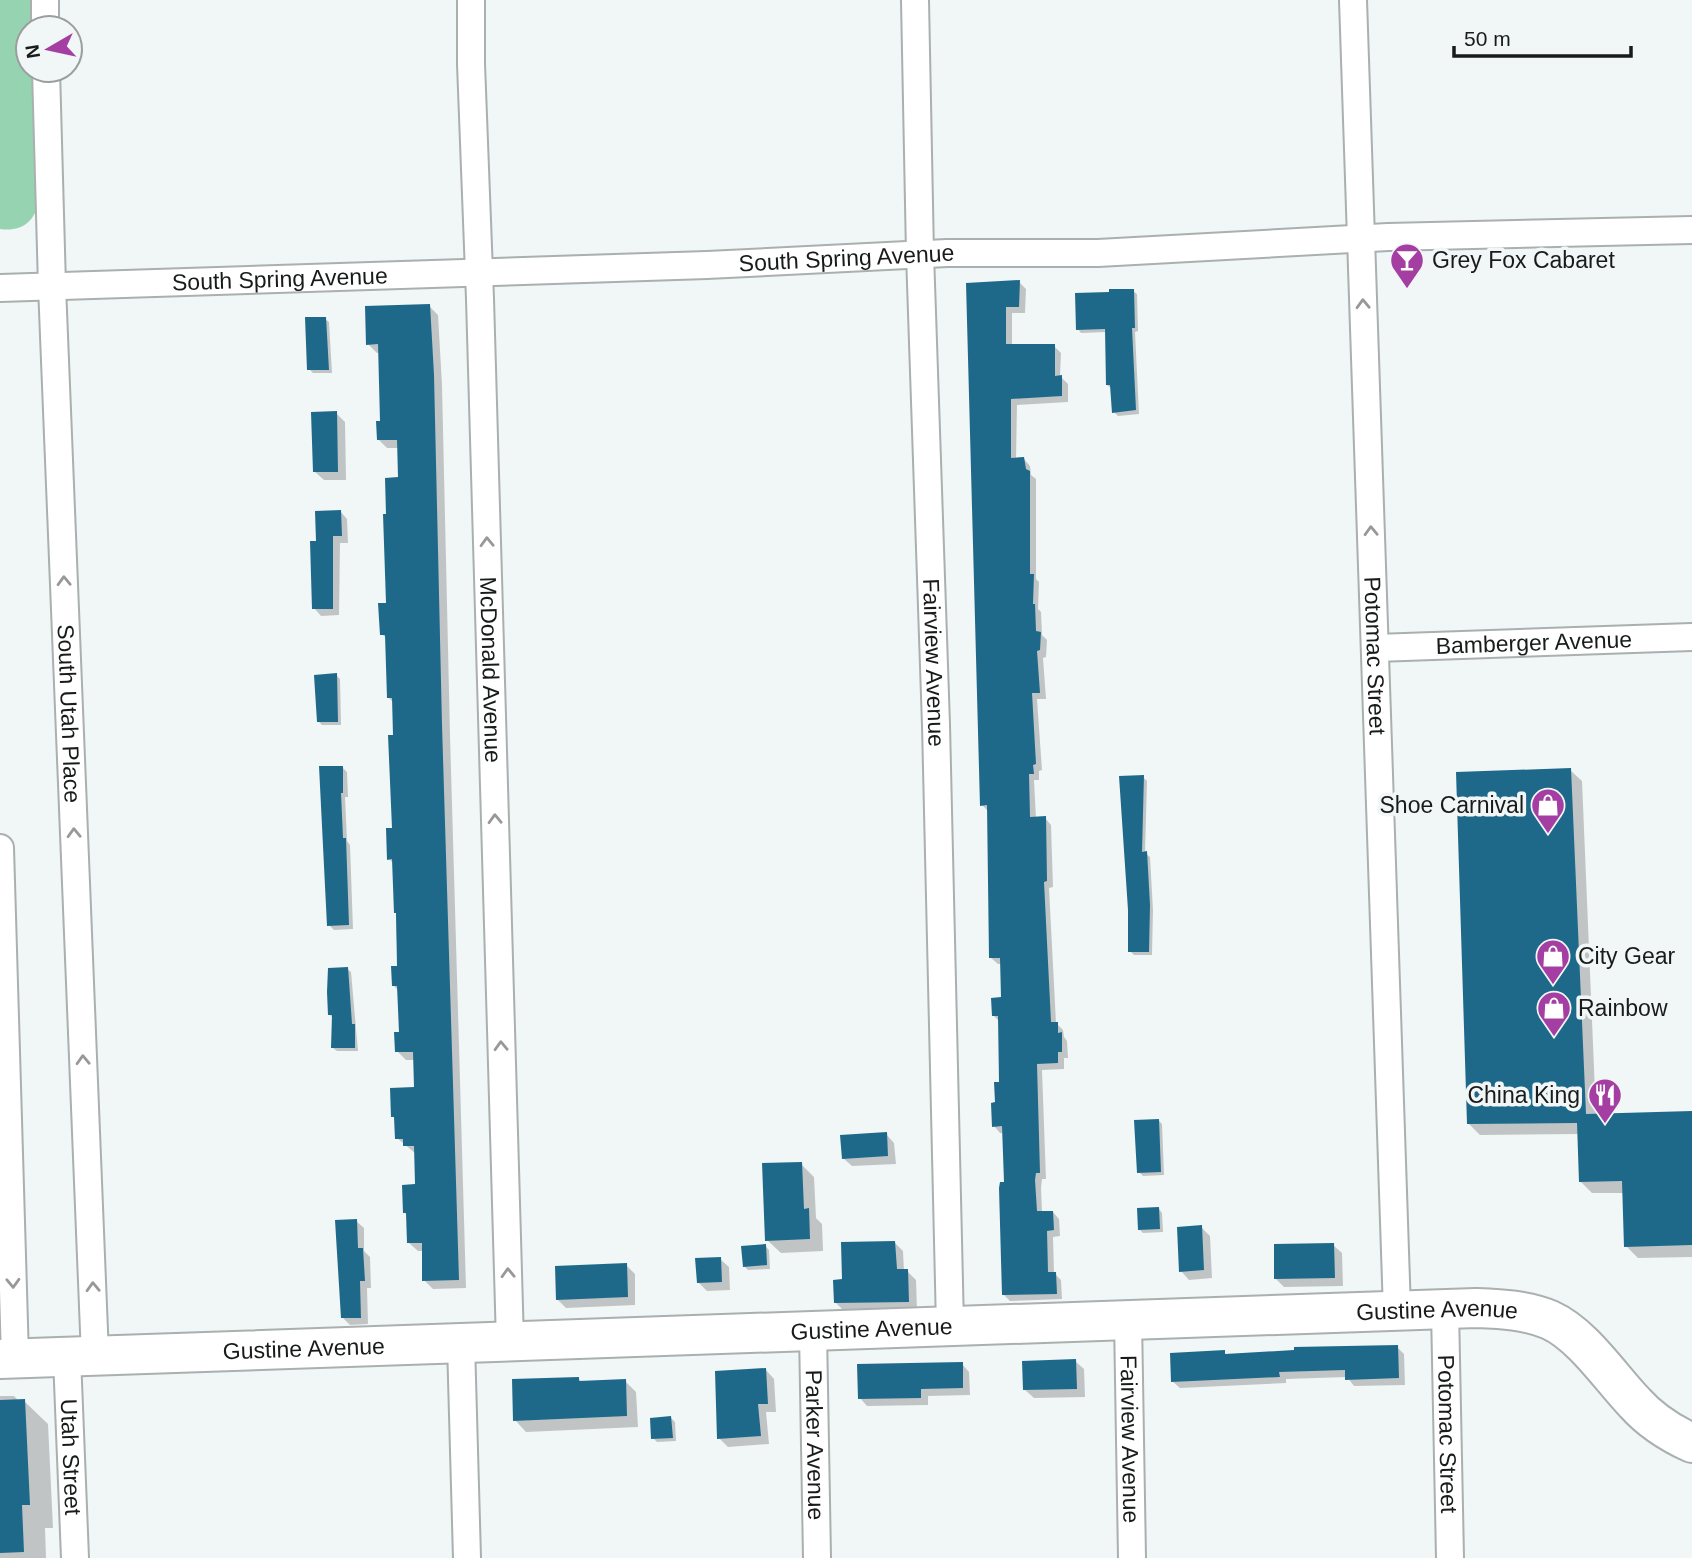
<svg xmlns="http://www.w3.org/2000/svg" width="1692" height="1558" viewBox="0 0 1692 1558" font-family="Helvetica,sans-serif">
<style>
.green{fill:#96d4b1}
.shadow{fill:#0003}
.building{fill:#1e698a}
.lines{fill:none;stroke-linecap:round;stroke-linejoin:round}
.street-casing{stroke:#aaafaf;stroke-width:30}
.secondary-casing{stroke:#aaafaf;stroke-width:42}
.street{stroke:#fff;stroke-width:26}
.secondary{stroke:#fff;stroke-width:38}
.oneway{stroke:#989898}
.labels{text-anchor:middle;stroke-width:7;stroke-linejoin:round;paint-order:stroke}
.street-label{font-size:23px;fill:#191b1b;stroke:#f1f6f6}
.poi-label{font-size:23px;fill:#191b1b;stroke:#f1f6f6;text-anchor:start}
</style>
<rect width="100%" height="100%" fill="#f1f6f6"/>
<path class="green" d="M0,0H33V28H28V70H35L39,201C35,222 21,232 0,229Z"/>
<path class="shadow" d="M1019,282L1026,289L1025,313H1012V346H1054L1061,353L1060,376L1068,384V402L1017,405L1016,459H1024L1030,466L1031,475L1036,479V579L1039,582L1038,609L1041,612L1042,635L1047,640L1046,657L1043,658L1046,699H1037L1042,770L1039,771V780H1034L1036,819L1045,818L1051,825L1053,887L1049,888L1056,1023L1063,1030L1064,1037L1067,1041L1068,1058H1064V1069L1042,1070L1046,1179H1042L1041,1188L1042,1213L1053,1212L1059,1219L1060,1236L1053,1237L1054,1273L1061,1280L1062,1299L1010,1301L1004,1295L1006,1183L1004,1133H1000L994,1126L1001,1084L999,1021L993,1015L1003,999L1002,964H998L991,958L989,812L982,805L968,285Z
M1133,291L1137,294L1138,331L1135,332L1139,414L1118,416L1114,412L1111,388L1107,385V332L1081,333L1078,329Z
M429,306L438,315L442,385L450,735L466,1288L433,1289L424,1280L423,1251H418L409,1243L408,1216L405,1213L417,1186L416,1154L397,1138L396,1120L393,1116L416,1089L415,1060H406L397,1051L401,1033L399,991L394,986L398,968L394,864L389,859L394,829V703L389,698L387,639L382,634L387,605L388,515L400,479L399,448H387L378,439L382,423L380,352L377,353L368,344Z
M325,319L329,322L332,373H313L309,369Z
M336,413L345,422L346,480H324L315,472Z
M340,511L347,519L348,543H340L339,615L321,616L314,608L318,543Z
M336,675L340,679L341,725H322L318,721Z
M342,767L347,772L348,797H345L347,841L350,845L353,929L334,930L329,925Z
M1570,770L1582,781L1596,1116L1692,1113V1257L1638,1258L1626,1246L1624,1193H1592L1581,1182L1579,1134L1480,1135L1468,1123Z
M1143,777L1147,781L1145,853L1150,857L1153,910L1152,955H1134L1130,951Z
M347,969L351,972L358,1051H337L333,1048V1018L330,1015Z
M1158,1120L1162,1124L1164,1175L1143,1176L1139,1172Z
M886,1134L894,1143L896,1164L852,1166L843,1158Z
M801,1164L814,1177L816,1218L822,1224L823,1251L781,1253L767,1240Z
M1159,1209L1162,1213L1163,1232L1143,1233L1139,1229Z
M356,1221L364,1228V1251L370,1257L371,1288H367L368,1324L350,1325L342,1317Z
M1201,1227L1210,1236L1212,1278L1189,1280L1181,1271Z
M895,1243L903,1251L904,1271H907L916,1280L917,1310L844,1311L835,1302L843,1281Z
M1333,1245L1342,1253L1343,1286L1284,1287L1276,1279Z
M765,1246L769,1250L770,1269L748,1270L744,1266Z
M720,1259L729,1267L730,1290L707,1291L698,1282Z
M626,1265L635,1274V1305L566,1308L557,1299Z
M1397,1347L1404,1354L1405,1385L1354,1386L1347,1377L1286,1379V1383L1180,1388L1172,1381L1224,1352L1227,1356Z
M1075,1361L1084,1369L1085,1397L1034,1398L1025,1390Z
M962,1364L969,1372L970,1395L928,1396V1405L867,1406L860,1398Z
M766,1370L774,1379L776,1412H766L769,1444L728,1447L719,1438Z
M579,1379L582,1382L625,1381L636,1392L638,1427L526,1432L515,1420Z
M0,1396H14L19,1401H24L48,1424L53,1528H45L46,1558H0Z
M671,1418L675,1422L676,1441L657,1442L653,1438Z"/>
<path class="building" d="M1020,280L1019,307H1006V344H1055V376L1062,375V396L1011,399V458L1024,457L1026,469L1030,471V574H1034L1033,604H1035L1036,631L1041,632L1040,650L1037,651L1040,693H1032L1036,764L1033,765L1034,774H1029L1030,817L1046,816L1047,881L1044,882L1051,1022H1058V1033L1062,1032V1052H1058V1063L1037,1064L1040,1173H1036L1035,1180L1037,1211H1053L1054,1230L1047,1231L1048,1272H1056L1057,1294L1002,1295L999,1188L1000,1182H1004L1002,1126L992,1127L991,1103L995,1102L994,1082H999L998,1016H992L991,998L1001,997L1000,958H989L987,805L980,806L966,283Z
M1109,289H1134L1135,328H1132L1136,410L1112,413L1110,385H1106L1105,329L1076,330L1075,293L1109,292Z
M430,304L434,375L442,725L459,1280L422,1281V1243H407L406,1213H403L402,1185L415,1184L414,1146H403V1139H395L394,1117H391L390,1088L414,1087L413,1052H395L394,1032H399L397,986H392L391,966H397L396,913H394L392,859L387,860L386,828H392L388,735H393L392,698H387L385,635H380L378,603H386L383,514H386L385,478L398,477L397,440H377L376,421H380L378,344L366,345L365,306Z
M305,317H326L329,370H307Z
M337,411L338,472H313L311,412Z
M341,510L342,536H333V609H312L310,541H316L315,511Z
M337,673L338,722H317L314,675Z
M319,766H343V793H341L343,838H346L349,925L327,926Z
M1571,768L1586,1114L1692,1111V1245L1624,1247L1622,1181L1579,1182L1577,1123L1467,1124L1456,772Z
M1144,775L1142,852L1147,851L1150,905L1149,952H1128V910L1119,776Z
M348,967L352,1024H355V1048H331L332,1015H328L327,992L328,968Z
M1159,1119L1161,1172L1137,1173L1134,1120Z
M887,1132L888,1156L842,1159L840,1135Z
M802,1162L804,1209L809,1208L810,1239L765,1241L762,1163Z
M1159,1207L1160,1229L1138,1230L1137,1208Z
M357,1219L358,1248H363L365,1281H360L361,1318H341L335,1220Z
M1202,1225L1204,1270L1179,1272L1177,1227Z
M895,1241L897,1269H908L909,1302L834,1303L833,1280L842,1279L841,1242Z
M1334,1243L1335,1278L1274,1279V1244Z
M766,1244L767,1265L743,1267L741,1246Z
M721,1257L722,1282L697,1283L695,1258Z
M627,1263L628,1297L556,1300L555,1266Z
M1398,1345L1399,1378L1345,1380V1370L1279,1372L1280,1377L1171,1382L1170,1353L1225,1350V1354L1294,1350V1347Z
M1076,1359L1077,1389L1023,1390L1022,1361Z
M963,1362V1388L921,1389V1398L858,1399L857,1364Z
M766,1368L768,1404H758L761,1436L717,1439L715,1371Z
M579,1377V1381L626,1379L627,1416L513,1421L512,1379Z
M25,1399L30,1505H22L24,1552L0,1553V1400Z
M671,1416L673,1438L651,1439L650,1418Z"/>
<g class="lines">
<g class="street-casing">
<g id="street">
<path d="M45,0V28"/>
<path id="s1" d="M471,0V64L480,299L510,1342"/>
<path id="s2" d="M915,0L920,254L936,725L950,1326"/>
<path id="s3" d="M1353,0L1397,1311"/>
<path id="s4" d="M46,70L52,286L95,1356"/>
<path id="s5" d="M0,288L707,265L947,253H1098L1388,237L1692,230"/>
<path id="s6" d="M1376,648L1692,637"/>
<path d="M0,848L15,1358"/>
<path id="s7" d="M1445,1310L1450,1558"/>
<path id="s8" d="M1128,1320L1132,1558"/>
<path id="s9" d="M813,1331L817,1558"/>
<path d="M461,1343L467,1558"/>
<path id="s10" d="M67,1357L75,1558"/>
</g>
</g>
<g class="secondary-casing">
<g id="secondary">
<path id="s11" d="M0,1359L1476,1308C1500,1309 1527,1310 1550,1320C1583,1335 1610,1377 1635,1403C1651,1421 1670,1433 1692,1443"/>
</g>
</g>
<use href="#street" class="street"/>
<use href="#secondary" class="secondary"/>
</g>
<defs><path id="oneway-chevron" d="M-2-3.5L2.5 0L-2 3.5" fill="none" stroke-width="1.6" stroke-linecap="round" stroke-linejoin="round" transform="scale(1.75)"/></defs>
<g class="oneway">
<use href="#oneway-chevron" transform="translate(1363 304) rotate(-92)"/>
<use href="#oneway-chevron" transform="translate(1371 531) rotate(-92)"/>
<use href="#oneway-chevron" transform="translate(487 542) rotate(-92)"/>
<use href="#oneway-chevron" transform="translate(64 581) rotate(-92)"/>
<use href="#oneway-chevron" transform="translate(495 819) rotate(-92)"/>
<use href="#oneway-chevron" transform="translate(74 833) rotate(-92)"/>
<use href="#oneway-chevron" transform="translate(501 1046) rotate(-92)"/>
<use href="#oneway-chevron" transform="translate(83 1060) rotate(-92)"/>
<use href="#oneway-chevron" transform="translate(508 1273) rotate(-92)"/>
<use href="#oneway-chevron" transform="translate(13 1283) rotate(88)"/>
<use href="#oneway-chevron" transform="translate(93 1287) rotate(-92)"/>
</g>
<defs>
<g id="bar-pin" transform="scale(1.75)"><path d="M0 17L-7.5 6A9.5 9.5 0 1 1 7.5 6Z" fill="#a43ea2" stroke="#f1f6f6"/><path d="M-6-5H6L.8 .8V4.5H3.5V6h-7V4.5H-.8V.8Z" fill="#fff"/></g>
<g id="shop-pin" transform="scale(1.75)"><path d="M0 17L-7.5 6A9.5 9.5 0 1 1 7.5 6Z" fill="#a43ea2" stroke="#f1f6f6"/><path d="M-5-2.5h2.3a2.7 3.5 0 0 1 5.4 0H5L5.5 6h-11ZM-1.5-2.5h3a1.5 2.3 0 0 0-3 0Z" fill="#fff"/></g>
<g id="restaurant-pin" transform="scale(1.75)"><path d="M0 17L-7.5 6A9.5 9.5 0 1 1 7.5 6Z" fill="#a43ea2" stroke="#f1f6f6"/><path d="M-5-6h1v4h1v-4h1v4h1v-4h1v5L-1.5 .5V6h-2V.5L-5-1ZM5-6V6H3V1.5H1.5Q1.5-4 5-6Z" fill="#fff"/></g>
</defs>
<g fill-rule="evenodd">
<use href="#bar-pin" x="1407" y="260"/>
<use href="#shop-pin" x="1548" y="805"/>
<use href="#shop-pin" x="1553" y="956"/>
<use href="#shop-pin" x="1554" y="1008"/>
<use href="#restaurant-pin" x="1605" y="1095"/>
</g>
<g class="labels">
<g class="street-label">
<text dy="8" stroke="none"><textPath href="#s5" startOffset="847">South Spring Avenue</textPath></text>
<text dy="8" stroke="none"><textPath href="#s5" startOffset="280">South Spring Avenue</textPath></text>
<text dy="8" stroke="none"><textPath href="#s6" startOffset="158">Bamberger Avenue</textPath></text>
<text dy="8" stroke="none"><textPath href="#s3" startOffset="656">Potomac Street</textPath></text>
<text dy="8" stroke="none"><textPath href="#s2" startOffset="663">Fairview Avenue</textPath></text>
<text dy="8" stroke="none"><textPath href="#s1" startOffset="670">McDonald Avenue</textPath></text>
<text dy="8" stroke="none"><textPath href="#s4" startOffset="644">South Utah Place</textPath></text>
<text dy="8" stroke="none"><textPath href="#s11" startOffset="1438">Gustine Avenue</textPath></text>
<text dy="8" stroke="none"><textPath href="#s11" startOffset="872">Gustine Avenue</textPath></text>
<text dy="8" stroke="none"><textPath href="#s11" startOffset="304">Gustine Avenue</textPath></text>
<text dy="8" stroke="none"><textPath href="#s7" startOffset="124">Potomac Street</textPath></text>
<text dy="8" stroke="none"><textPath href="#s8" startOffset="119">Fairview Avenue</textPath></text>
<text dy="8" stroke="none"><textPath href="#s9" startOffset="114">Parker Avenue</textPath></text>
<text dy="8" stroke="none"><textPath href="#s10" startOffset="100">Utah Street</textPath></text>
</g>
<g class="poi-label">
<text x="1432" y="268">Grey Fox Cabaret</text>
<text x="1524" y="813" text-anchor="end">Shoe Carnival</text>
<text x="1578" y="964">City Gear</text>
<text x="1578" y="1016">Rainbow</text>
<text x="1580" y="1103" text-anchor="end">China King</text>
</g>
</g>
<g transform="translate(49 49) rotate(261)"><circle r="33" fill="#f1f6f6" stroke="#9b9e9e" stroke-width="2"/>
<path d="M0-5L12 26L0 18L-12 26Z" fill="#a43ea2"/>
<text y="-10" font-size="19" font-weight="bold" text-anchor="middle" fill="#191b1b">N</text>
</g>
<path d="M1454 46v10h177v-10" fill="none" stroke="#191b1b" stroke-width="3.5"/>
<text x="1464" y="46" font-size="21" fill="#191b1b" stroke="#f1f6f6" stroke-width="5" paint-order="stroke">50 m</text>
</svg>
